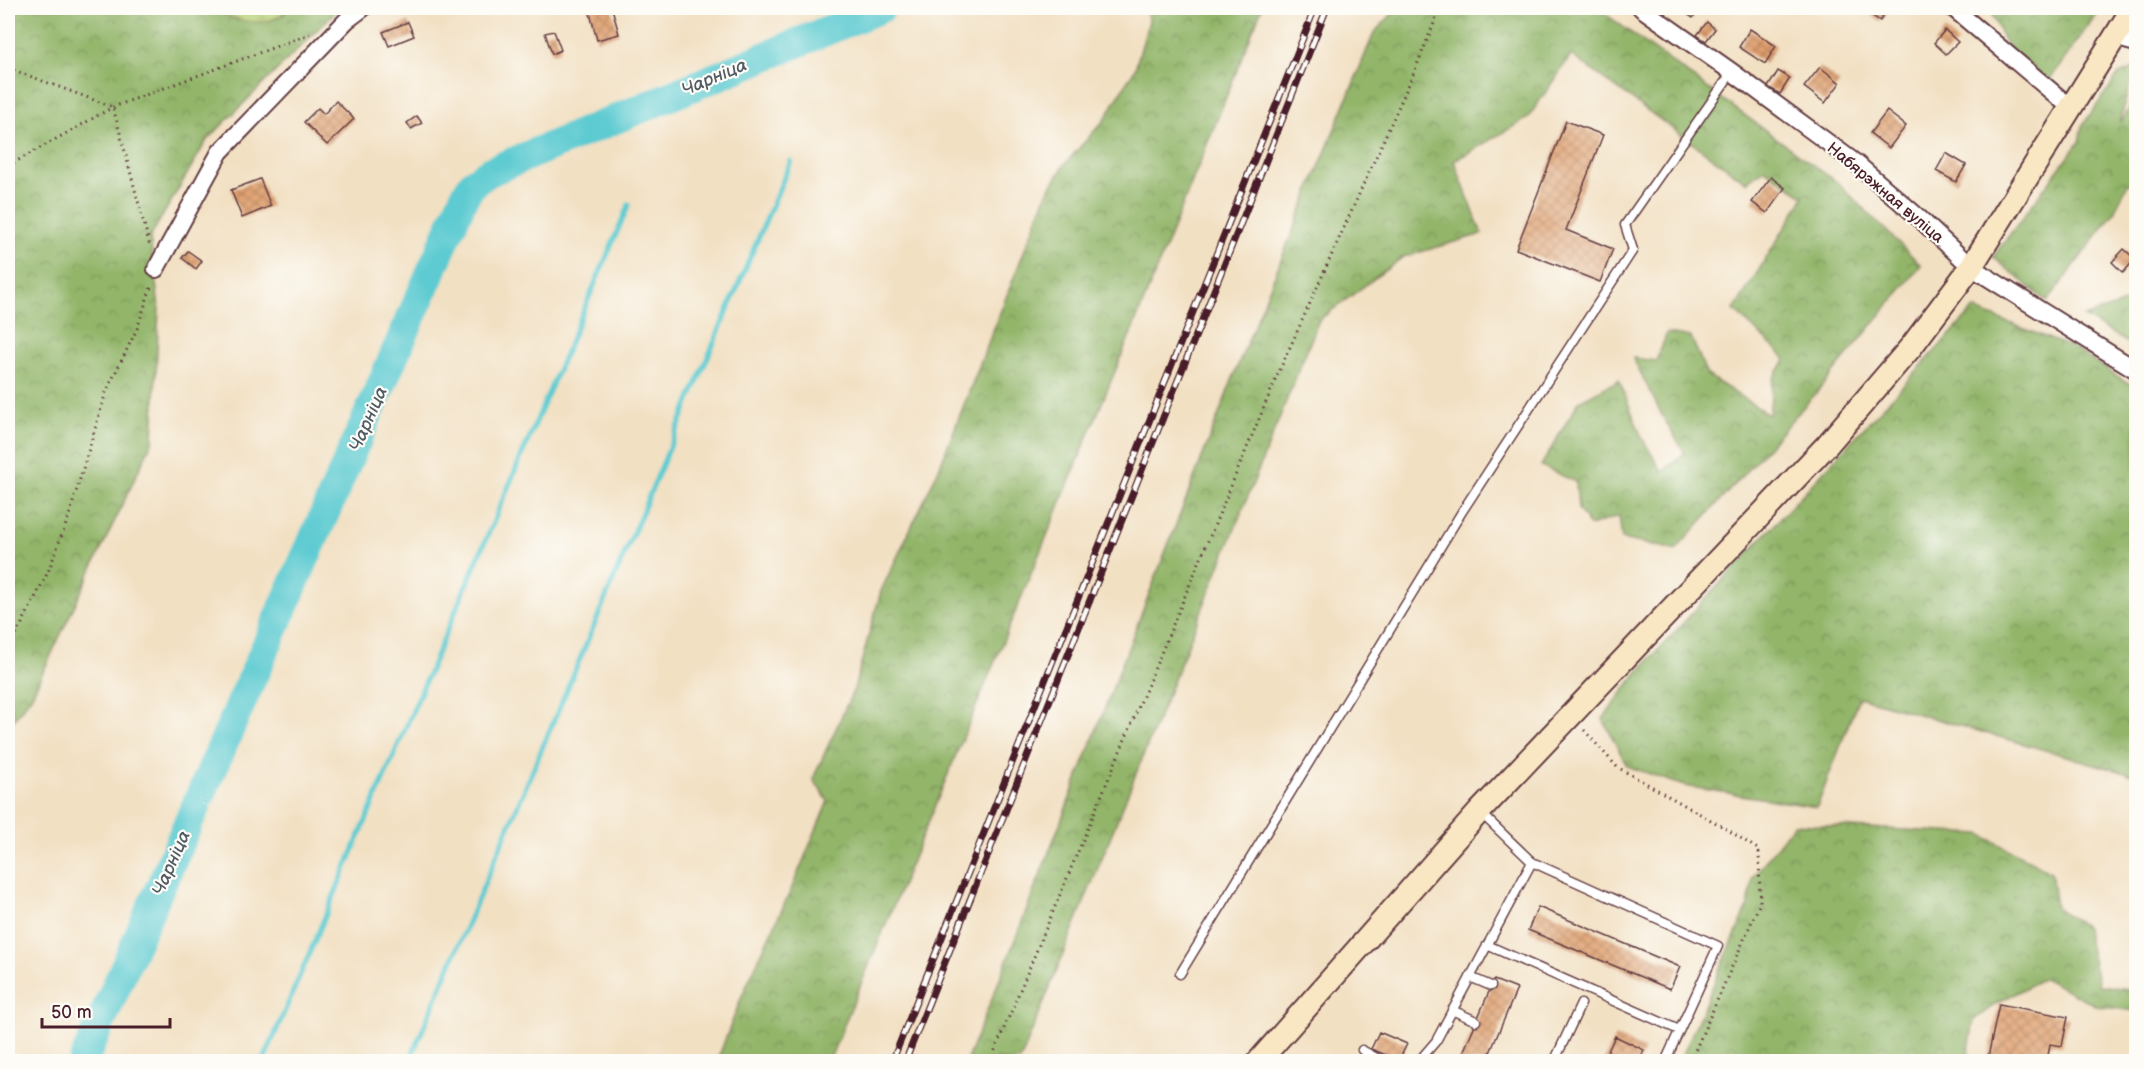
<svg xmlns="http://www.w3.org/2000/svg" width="2144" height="1069" viewBox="0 0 2144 1069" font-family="'Balsamiq Sans',sans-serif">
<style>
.forest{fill:url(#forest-crowns);stroke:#6e6a4a;stroke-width:1.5}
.wetland{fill:url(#wetland-marsh);stroke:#827952;stroke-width:1.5}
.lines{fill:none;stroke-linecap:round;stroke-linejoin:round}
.stream{stroke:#5dcbd1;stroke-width:5}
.river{stroke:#5dcbd1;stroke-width:30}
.building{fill:url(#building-cross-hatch)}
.lane-casing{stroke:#633c42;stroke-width:11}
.street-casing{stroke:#633c42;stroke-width:20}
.secondary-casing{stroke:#633c42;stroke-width:26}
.path{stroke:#633c42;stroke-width:3;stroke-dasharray:1.5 4.5;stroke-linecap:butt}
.lane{stroke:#fff;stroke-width:8}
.street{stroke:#fff;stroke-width:16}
.secondary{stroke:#f9e7c3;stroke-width:22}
.rail-casing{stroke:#4a1f2b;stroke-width:7}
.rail{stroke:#fdfcf7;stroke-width:4.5;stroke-dasharray:14;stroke-linecap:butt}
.labels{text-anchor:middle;stroke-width:4.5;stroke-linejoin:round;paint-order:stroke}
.street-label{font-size:16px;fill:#4a1f2b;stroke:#fdfcf7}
.water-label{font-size:18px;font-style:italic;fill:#515b65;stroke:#fdfcf7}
</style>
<defs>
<pattern id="forest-crowns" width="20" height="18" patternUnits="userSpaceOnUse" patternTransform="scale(1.5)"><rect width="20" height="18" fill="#92b569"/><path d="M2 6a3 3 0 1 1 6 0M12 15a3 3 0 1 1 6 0" fill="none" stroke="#799357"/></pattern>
<pattern id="wetland-marsh" width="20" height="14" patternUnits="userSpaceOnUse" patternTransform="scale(1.5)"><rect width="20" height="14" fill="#b9d379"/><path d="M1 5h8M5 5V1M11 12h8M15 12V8" fill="none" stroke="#a1b569"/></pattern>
<pattern id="building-cross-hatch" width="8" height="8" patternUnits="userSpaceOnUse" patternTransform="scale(1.5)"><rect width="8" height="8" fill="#df9f6d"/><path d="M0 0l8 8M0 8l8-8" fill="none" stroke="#b7815a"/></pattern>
</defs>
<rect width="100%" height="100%" fill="#fdfcf7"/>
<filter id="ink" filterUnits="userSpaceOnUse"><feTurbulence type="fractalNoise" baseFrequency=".0167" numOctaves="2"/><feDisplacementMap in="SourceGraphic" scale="12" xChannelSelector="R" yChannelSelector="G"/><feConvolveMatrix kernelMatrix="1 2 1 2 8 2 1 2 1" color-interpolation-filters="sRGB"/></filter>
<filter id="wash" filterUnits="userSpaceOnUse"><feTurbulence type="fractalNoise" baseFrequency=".008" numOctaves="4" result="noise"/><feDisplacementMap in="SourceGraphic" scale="24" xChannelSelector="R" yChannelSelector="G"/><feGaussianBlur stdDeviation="1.35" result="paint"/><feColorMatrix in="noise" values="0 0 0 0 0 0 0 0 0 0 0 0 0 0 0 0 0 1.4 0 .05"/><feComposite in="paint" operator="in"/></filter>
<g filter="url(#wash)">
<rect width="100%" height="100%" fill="#f2e0c3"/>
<path class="forest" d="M8,8H215L221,13L283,15L288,8H339L207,140L150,237L159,307L153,440L32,695L8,728Z
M1145,8H1262L1133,328L829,1061H717L743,993L791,890L828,801L813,779L854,689L881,591L938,471L1047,193L1065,164L1105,119L1135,69L1149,21Z
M1398,8H1597L1838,183L1921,265L1824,384L1676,550L1622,539L1619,516L1590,526L1578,509L1576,482L1541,466L1579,401L1619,380L1642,438L1662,472L1685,453L1665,421L1633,358L1656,361L1667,333L1691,337L1707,375L1769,415L1773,379L1786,359L1734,310L1804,197L1765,169L1746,182L1571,55L1528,118L1454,161L1482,234L1403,257L1319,320L1020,1061L966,1062L997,986L1236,370L1374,33Z
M1989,8H2101L2049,81L2006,45Z
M2136,67V72L2129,87L2120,123L2136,99V179L2127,186L2113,214L2047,302L1993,257L2079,142L2082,126L2119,74Z
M2136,299V348L2084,317Z
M1974,309L2073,348L2136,388V776L1859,697L1817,807L1684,786L1627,766L1603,719L1636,674Z
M1794,824L1980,834L2051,872L2056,908L2085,926L2099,985L2136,990V1011L2097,1006L2044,978L1997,1003L1974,1020L1967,1061H1680L1748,906L1753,877Z"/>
<path class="wetland" d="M215,8H288C273,29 233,24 215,8Z"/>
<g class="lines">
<path class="stream" d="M263,1062L629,204
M409,1062L791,161"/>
<path class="river" d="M83,1062L464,197L473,183L489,172L881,8"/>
</g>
<g id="blocks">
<path class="building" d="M596,8H612L619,34L597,40L589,9Z
M1677,8H1699L1693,18Z
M1861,8H1889L1880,21Z
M408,22L414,36L389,46L383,32Z
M1707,22L1715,29L1706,41L1697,35Z
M1750,29L1776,46L1765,64L1739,47Z
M1945,30L1958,42L1946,54L1934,43Z
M554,31L561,50L552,54L545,33Z
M1820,67L1840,83L1825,103L1804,87Z
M1778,71L1790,78L1780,94L1768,87Z
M336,101L354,119L327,145L304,122L318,108L324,114Z
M1887,111L1906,126L1889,148L1870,133Z
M417,116L422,123L411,129L407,123Z
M1566,121L1603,135L1566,230L1613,249L1600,282L1516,249Z
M1946,153L1966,165L1956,182L1936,171Z
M1771,177L1785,188L1767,213L1752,202Z
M260,179L271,206L242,218L231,190Z
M2124,249L2135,259L2123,273L2112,262Z
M188,251L202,261L196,269L182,258Z
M1538,907L1680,967L1670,989L1528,930Z
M1494,980L1517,989L1486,1062H1459Z
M1999,1004L2068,1017L2062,1046L2050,1044L2047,1062H1987Z
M1379,1032L1407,1044L1399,1060L1371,1049Z
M1615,1036L1644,1050L1639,1062H1603Z"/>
</g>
</g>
<g filter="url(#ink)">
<use href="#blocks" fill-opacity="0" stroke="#633c42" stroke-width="1.5"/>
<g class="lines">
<g class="lane-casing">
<path id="lane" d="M1480,812L1532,862L1718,946L1665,1062
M1487,945L1679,1030
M1180,974L1463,510L1633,250L1625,225L1732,72
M1470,977L1491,986
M1452,1010L1476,1021
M1362,1050L1384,1062
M1418,1062L1436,1041L1532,862
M1554,1062L1581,1004"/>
</g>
<g class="street-casing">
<path id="street" d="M1641,8L1732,72L1857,164L1918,217L1971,267L2136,370
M1953,8L2070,107
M2114,37L2136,43
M156,269L220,152L347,20L363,8"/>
</g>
<g class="secondary-casing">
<path id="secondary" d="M1258,1062L1479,812L1827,445L1911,347L1971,267L2133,8"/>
</g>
<path class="path" d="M8,68L113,107L150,246
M8,166L113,107L310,34
M8,651L48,572L69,516L106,392L137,329L152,284
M1584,730L1617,767L1725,828L1759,850L1760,903L1690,1062
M990,1062L1277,376L1413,75L1440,8"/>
<use href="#lane" class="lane"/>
<use href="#street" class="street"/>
<use href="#secondary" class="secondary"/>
<g class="rail-casing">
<path id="rail" d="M892,1062L1315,8
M905,1062L1327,8"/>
</g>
<use href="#rail" class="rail"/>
</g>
</g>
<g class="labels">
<g class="street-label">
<text transform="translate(1886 192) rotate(40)" y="6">Набярэжная вуліца</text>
</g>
<g class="water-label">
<text transform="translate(714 77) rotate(-23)" y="6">Чарніца</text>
<text transform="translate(368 419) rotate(-66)" y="6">Чарніца</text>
<text transform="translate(171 863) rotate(-66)" y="6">Чарніца</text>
</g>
</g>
<rect width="2144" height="1069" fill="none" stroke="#fdfcf7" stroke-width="30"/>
<path d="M42 1018v9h128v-9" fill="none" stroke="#4a1f2b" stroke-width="3"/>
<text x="51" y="1018" font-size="18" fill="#4a1f2b" stroke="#fdfcf7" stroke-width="4.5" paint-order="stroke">50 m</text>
</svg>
